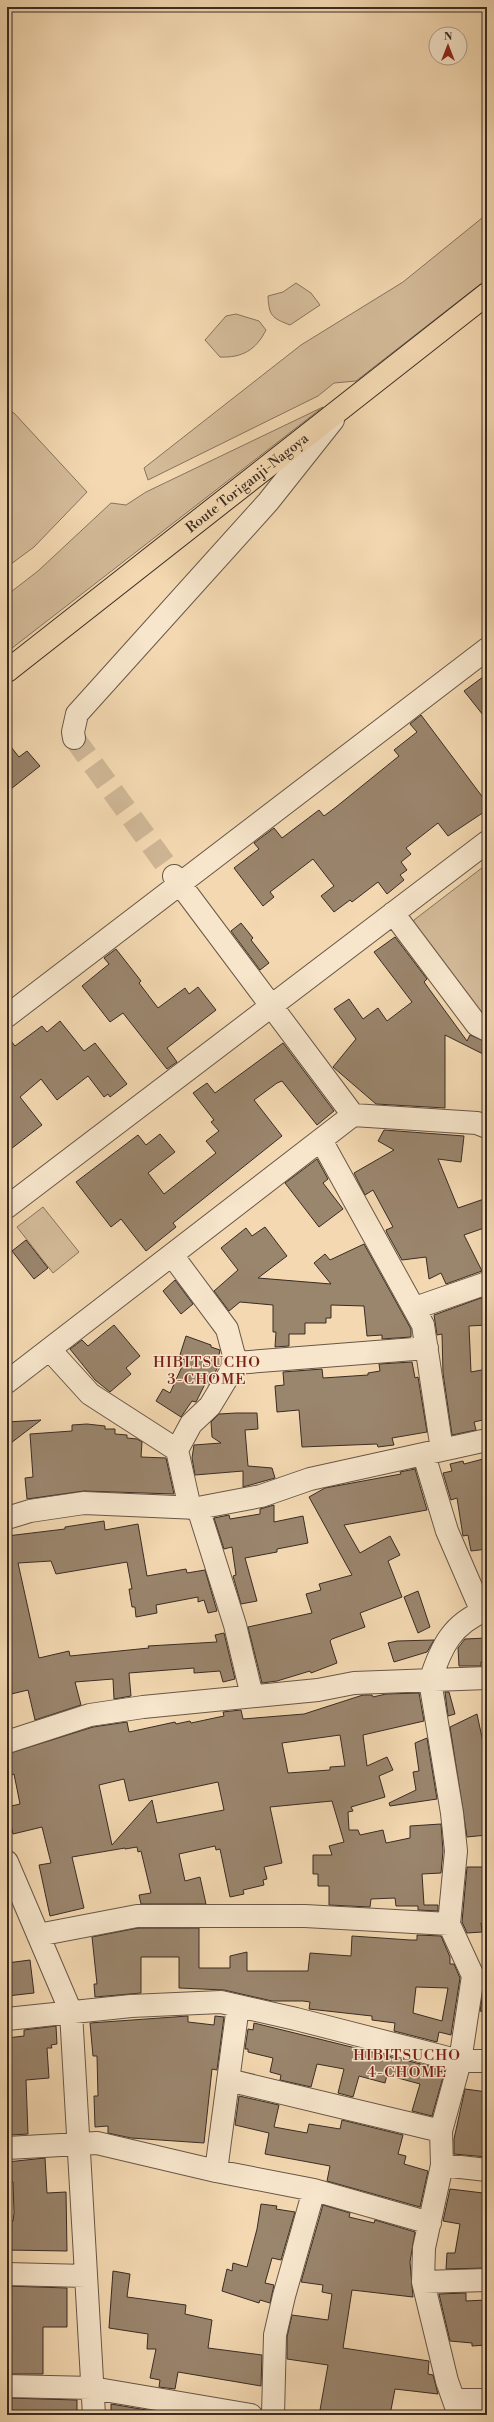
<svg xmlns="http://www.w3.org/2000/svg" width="494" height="2422" viewBox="0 0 494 2422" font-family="'Libre Bodoni',serif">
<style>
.green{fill:#d4bb99;stroke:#87745e}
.building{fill:#9a856d;stroke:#3a2c24;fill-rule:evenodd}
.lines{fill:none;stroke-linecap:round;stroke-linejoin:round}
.minor-tunnel{stroke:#ceb695;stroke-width:22;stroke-dasharray:22 11;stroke-linecap:butt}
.minor-casing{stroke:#685747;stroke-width:24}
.major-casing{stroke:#3a2c24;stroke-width:24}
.minor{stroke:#f7e6cc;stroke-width:22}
.major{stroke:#f3d8b1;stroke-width:22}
.labels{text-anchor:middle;stroke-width:3;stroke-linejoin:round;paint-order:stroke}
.street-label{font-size:14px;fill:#3a2c24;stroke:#f7e6cc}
.neighbourhood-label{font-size:15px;letter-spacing:1px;fill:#7a1f14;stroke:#f7e6cc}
</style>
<rect width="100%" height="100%" fill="#f3d8b1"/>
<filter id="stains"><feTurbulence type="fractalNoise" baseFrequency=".005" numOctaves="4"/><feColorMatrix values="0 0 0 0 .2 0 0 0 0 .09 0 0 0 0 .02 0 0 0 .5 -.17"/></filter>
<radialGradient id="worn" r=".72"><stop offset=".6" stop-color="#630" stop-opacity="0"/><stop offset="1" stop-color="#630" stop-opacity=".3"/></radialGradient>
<path class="green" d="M487,214V279L356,381L334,383L318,396L148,480L144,468L301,345L403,282Z
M296,283L311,293L320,305L290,325C272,318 269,316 268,296L283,292Z
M236,314L259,321L266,330C256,350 242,358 220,357L205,340L226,316Z
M323,407L7,652V595L38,571L111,503L126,505L146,492Z
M7,410L14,413L87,492L34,547L7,567Z
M487,864V1023L413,926L414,920Z
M43,1207L79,1252L53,1273L17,1227Z"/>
<path class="building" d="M487,674V720L464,691Z
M421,715L487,803V810L448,836L438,823L406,848L411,854L401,862L407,870L400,875L404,880L387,894L378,882L352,902L350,900L334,912L321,896L334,886L313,859L270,892L274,897L263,906L234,868L259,849L254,843L274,828L282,838L319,810L324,816L336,807L399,756L394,750L417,732L410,724Z
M7,742L19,757L27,751L40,766L7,792Z
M241,923L253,938L251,940L269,963L260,970L231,931Z
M395,937L427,979L424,982L467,1041L470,1035L487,1042V1056L445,1035V1108L376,1104L333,1067L356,1039L334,1009L349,999L363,1019L378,1008L387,1021L412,1002L374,952Z
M116,949L141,981L139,983L158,1008L185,988L189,994L198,987L216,1010L167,1048L177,1062L167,1069L123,1013L110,1022L82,986L109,964L104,958Z
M60,1021L84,1051L95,1043L127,1084L110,1097L108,1094L104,1097L88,1076L57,1100L41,1079L20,1097L42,1125L7,1152V1036L15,1046L42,1026L47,1032Z
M283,1043L334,1111L317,1125L282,1081L277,1083L254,1100L282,1136L173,1223L176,1227L146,1251L121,1219L111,1227L76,1182L138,1135L146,1145L160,1134L175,1152L148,1173L164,1194L216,1153L206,1141L219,1131L211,1122L214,1120L193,1093L207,1083L215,1093Z
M384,1130L464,1136L461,1162L438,1159L458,1208L487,1198V1227L464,1235L482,1271L446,1284L441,1273L429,1279L426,1257L402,1260L387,1233L386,1230L393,1227L373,1190L365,1195L354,1173L394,1150L378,1141Z
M317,1159L328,1179L323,1183L343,1209L319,1227L285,1183Z
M265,1227L287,1256L258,1278L331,1284L314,1263L325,1254L330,1260L364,1244L411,1329V1337L382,1339V1335L367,1336L364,1306L331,1305V1318H326V1323H305V1334H289V1346L275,1347L276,1332H273V1305L240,1302L229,1311L214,1291L238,1270L221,1248L246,1228L252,1236Z
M26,1240L48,1268L34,1279L12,1251Z
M175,1280L193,1304L181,1314L163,1291Z
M481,1298H487V1325L469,1326L471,1372L487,1369V1419L474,1422L476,1430L452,1435L443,1373L442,1334L437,1335L434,1315Z
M114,1325L140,1356L126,1368L131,1374L110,1392L95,1380L70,1349L82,1340L88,1346Z
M186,1336L211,1345V1347L220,1350L219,1355L222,1360L208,1385L205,1384L196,1402L192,1401L181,1417L156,1401L163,1389L170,1393L185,1360L179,1358Z
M412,1362L415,1378L418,1377L427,1432L392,1438L394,1445L378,1447L377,1444L302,1447L299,1410L277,1412L275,1386L284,1385L283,1372L322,1369L323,1378L368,1375V1373L380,1371L379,1364Z
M236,1413H257L258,1429L245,1430L248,1466L272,1468L275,1478L243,1487V1471L195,1475L192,1458L194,1445L221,1443L212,1437L211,1422L219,1414Z
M41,1420L7,1446V1422Z
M87,1424L105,1426V1429H115V1434L127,1435V1438L137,1439L142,1442L141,1457L166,1458L174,1494L84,1491L27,1499L25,1478L33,1477L30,1434L72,1431V1425Z
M487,1458V1549L471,1551L468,1535L463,1536L457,1498L451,1500L443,1473L452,1471L450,1464L463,1461L464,1464Z
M415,1469L427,1510L344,1525L360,1553L390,1536L400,1555L388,1561L402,1597L360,1613L365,1627L332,1639L330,1641L337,1663L311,1673L310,1671L277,1681L262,1683L248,1627L312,1613L306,1594L321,1590L319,1584L352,1575L309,1497L325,1488L401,1474L400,1472Z
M274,1505V1522L303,1516L308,1543L277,1549V1552L245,1558L257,1601L241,1604L233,1576L236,1575L232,1547L224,1549L214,1518L229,1515L230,1519L260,1514V1509Z
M104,1521L105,1530L138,1524L147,1576L186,1569L187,1573L205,1570L217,1611L208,1613L204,1600L198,1602V1597L156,1605L157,1613L136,1617L135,1607H132L129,1589H132L127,1562L56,1574L51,1561L18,1563L39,1658L69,1651L70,1656L149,1648L148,1646L217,1642L215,1635L224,1633L235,1679L223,1682L220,1671L194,1673V1668L129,1673L131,1696L114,1699L113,1679L75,1682L81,1705L35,1720L28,1690L7,1695V1536L65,1529V1527Z
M418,1591L430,1627L418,1633L404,1597Z
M487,1638V1662H481V1666H459L458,1648L465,1639Z
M434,1640L427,1652L394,1662L388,1643L397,1641Z
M445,1692H449L455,1714L448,1716Z
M419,1693L424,1721L363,1735L367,1766L387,1757L393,1770L379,1776L385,1797L351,1807L353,1811L348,1812L349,1830H358L360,1835L383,1830L386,1843L410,1838V1826L441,1824L443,1851L441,1873L422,1874L424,1905H438V1911L418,1910V1906H396L395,1898L371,1899L370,1907L329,1905V1886H318V1874H313V1855H332L329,1846L344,1842L332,1801L270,1807L282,1863L264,1867L267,1879L263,1880L264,1885L243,1890L244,1894L230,1897L220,1849L216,1850L215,1846L179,1854L185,1881L200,1877L206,1904H141L139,1895L151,1893L141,1851L138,1852L137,1847L125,1849V1848L72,1857L84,1908L50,1916L39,1865L51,1863L42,1827L13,1834L7,1807L20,1804L14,1774L7,1777V1754L93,1727L127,1722L129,1732L175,1722L176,1724L190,1721L191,1723L224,1716L223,1712L241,1710L243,1719L304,1714L363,1695H372L373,1697L386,1694ZM340,1735L345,1766L330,1767V1770L288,1773L282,1743ZM124,1779L129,1801L218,1782L224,1810L157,1823L152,1800L112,1845L99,1785Z
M477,1714L487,1761V1835L467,1837L450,1727Z
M427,1738L437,1799L390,1806L389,1803L416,1790L413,1772L419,1771L415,1743Z
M467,1867H487V1923H481L482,1932L467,1933L462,1922Z
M138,1928H199V1968H230V1956L247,1952V1971H308L310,1953L351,1956L352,1936L410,1940H417V1935L441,1936L450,1957V1964H454L460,1978L451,2035L439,2032L437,2042L394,2031L395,2023L372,2020V2016L309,2009L310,2002L303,2001H272L224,1990L179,1988V1957H141V1993L95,1997L94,1984H97L92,1937ZM416,1987L448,1988L442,2021L413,2013Z
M30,1960L34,1993L7,1996V1963Z
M485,1980H487V2012L480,2011Z
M188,2016V2022L214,2025L215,2016L224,2017L217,2070L212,2069L204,2143L131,2138L108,2133V2126L95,2127L94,2096H98L97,2056H93L90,2023Z
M254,2023L445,2070L432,2116L412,2111L420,2084L387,2075L385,2083L359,2076L353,2097L338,2093L344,2069L317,2064L311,2087L280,2080L281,2075L270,2072L273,2058L248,2052V2049H245L248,2029L253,2030Z
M56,2026L57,2044L51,2045L52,2048H47L49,2078L26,2080L28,2134L10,2135L9,2112H7V2038L24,2036V2030Z
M465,2089L487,2092V2157L454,2154V2139Z
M239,2096L279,2105L274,2127L307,2133L309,2124L340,2129L342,2120L403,2135L398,2154L406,2156L404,2164L428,2171L420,2207L327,2181L330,2166L265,2154L269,2133L235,2125Z
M45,2158L47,2193L66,2192L67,2251L7,2250V2221H13L14,2213L13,2182H7V2162Z
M450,2189L483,2193L482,2196L487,2197V2268L446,2269L447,2253H455L460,2224L443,2221Z
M261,2204L277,2206L276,2209L295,2212L281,2260L272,2258L265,2283L274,2285L270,2303L260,2300L259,2303L222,2291L227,2269L232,2271L233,2263L247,2267L257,2229Z
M323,2205L350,2213L349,2217L374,2223L375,2220L415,2232L410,2262L413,2297L352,2290L343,2348L429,2361L428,2374L433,2375L438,2394L395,2389L390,2415H339V2413L320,2410L328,2365L287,2359V2337L292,2315L328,2320L332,2294L322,2292L323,2285L301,2282Z
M113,2271L130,2274L127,2297L186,2305L185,2314L212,2320L208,2348L262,2355L261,2386L178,2372L175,2389L159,2387L160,2380L150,2378L156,2349H147L148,2334L109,2328Z
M7,2286L67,2288V2327H43V2374H7Z
M466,2293V2301L486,2300V2345L472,2346V2343L450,2341L439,2294Z
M7,2398L77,2400V2415H7Z
M111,2404L170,2414L111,2415Z"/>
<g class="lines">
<path class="minor-tunnel" d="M74,738L174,876"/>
<g class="minor-casing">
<path id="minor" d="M74,738L73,732L77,714L268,502L333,420
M174,876L353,1115
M393,913L477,1025L487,1030
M7,1016L487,649
M321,1140L423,1325L442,1450
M7,1207L487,842
M172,1255L227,1329L236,1363L210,1406L191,1424L177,1450L190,1508
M415,1308L487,1283
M50,1350L90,1394L177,1450
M236,1363L427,1348
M7,1382L353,1115L477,1123L487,1127
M424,1455L447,1531L482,1612
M198,1508L235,1625L252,1696
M7,1518L30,1511L84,1503L198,1508L261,1496L310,1479L487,1440
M7,1742L90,1715L143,1707L318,1690L354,1683L487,1678
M7,1862L71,2012L94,2415
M38,1935L137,1916H305L449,1924
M7,2019L131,2006L221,2002L296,2019L460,2061H487
M228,2080L441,2131
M7,2148L97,2143L216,2171L314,2190L430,2223
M442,2165L487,2170
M216,2171L238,2006
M7,2274L86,2276
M423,2282L487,2280
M7,2386L92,2388L251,2415
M454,2400H487
M273,2415L275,2335L284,2296L314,2190
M459,2415L447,2381L423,2282L424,2248L442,2165L441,2131L460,2061L473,1976L449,1924L456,1851L452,1813L430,1681C441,1647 452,1623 487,1610"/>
</g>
<g class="major-casing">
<g id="major">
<path id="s1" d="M7,671L487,294"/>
</g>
</g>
<use href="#minor" class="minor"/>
<use href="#major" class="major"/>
</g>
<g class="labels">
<g class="street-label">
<text dy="5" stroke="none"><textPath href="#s1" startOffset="305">Route Toriganji-Nagoya</textPath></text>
</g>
<g class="neighbourhood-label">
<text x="207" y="1367">HIBITSUCHO<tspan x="207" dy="17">3-CHOME</tspan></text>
<text x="407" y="2060">HIBITSUCHO<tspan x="407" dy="17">4-CHOME</tspan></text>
</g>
</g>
<rect width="494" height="2422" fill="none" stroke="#f3d8b1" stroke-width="24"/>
<rect x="8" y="8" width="478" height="2406" fill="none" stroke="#3a2c24" stroke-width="2"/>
<rect x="12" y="12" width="470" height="2398" fill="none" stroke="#3a2c24"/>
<g transform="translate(448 46)"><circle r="19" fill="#f7e6cc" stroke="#ab9c89"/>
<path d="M0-3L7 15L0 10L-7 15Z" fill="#8f2418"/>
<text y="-6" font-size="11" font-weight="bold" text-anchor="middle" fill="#3a2c24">N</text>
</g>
<rect width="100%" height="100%" filter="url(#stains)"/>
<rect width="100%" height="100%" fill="url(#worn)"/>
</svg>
